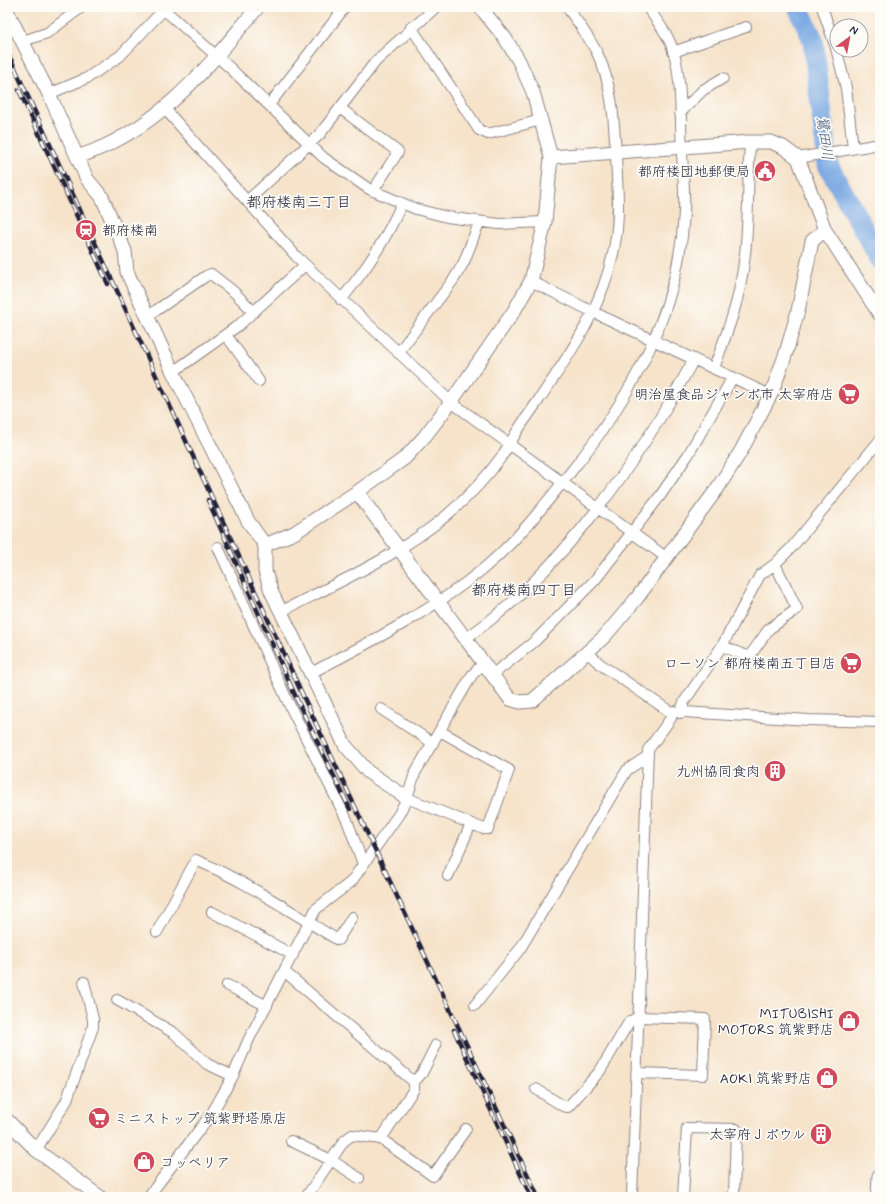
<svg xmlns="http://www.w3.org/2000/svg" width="887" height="1204" viewBox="0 0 887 1204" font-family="Mynerve,'Klee One',sans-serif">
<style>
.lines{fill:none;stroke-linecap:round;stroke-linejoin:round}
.river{stroke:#78a7e2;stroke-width:21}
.minor-casing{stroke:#8c8282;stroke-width:12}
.tertiary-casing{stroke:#8c8282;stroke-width:15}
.secondary-casing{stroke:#8c8282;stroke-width:17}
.minor{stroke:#fff;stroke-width:10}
.tertiary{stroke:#fff;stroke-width:13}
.secondary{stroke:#fff;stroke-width:15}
.rail-casing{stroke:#22223b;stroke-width:4.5}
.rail{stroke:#fdfcf7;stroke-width:3;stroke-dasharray:9;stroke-linecap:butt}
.labels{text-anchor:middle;stroke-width:3.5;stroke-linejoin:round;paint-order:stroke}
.poi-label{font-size:14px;fill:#22223b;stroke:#fdfcf7;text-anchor:end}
.water-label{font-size:15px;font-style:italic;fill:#44577e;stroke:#fdfcf7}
.neighbourhood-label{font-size:15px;fill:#22223b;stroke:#fdfcf7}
</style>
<rect width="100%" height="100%" fill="#fdfcf7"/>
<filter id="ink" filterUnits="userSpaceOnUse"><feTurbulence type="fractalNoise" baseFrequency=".025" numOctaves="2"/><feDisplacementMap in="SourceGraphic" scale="8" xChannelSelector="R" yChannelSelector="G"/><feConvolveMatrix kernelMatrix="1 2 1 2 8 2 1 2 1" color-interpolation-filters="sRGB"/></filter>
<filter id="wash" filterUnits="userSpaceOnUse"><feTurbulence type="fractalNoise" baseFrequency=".012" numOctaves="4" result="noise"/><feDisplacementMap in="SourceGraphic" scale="16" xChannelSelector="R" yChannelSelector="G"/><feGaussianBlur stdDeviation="0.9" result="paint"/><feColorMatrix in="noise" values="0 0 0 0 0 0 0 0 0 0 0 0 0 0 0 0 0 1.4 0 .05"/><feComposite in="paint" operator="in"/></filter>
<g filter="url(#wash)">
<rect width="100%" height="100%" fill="#f6e3ca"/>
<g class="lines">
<path class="river" d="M798,7L813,40L828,165L880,259"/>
</g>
</g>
<g filter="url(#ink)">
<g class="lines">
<g class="minor-casing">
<path id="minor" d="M161,7L229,67L324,158L369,189L416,209L447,217L499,224L545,222
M822,7L836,48L846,88L853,148
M411,27L479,130L488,134L541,120
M23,41L47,33L82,7
M673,52L746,27
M49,94L87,78L120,56L166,7
M269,105L345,7
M340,108L398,152L373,191
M165,109L296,256L451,402L667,558
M680,113L703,90L723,78
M798,158L880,144
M247,201L320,134L376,61L436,7
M531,281L593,312L770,395
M341,300C366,269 386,240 402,203
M148,316L206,276L211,274L234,292L254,312
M226,335L259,381
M398,353L454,279L464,262L479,223
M714,368C724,340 736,311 741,281C750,235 747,188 750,142
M173,372L239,325L305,265
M218,547L288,702L347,820L363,864
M282,611C339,582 398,556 447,515C467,498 487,477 502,456C511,442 519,427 529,414C567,359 607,304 616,237C620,210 617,183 616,156C614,122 613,87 598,55C590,38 578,23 567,7
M465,639C486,624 506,609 524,591C592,526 649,442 694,359
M722,646L749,657L769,629L797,609L775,564
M588,653L600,664L669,711L809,720L880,722
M311,673C370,642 431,612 483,569C517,541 543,507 570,473C631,397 679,313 684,213C685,193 683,173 682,154C680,122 683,70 670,42C664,29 655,18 647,7
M492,675L534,642L595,580L660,496L688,455L733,377
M381,709L433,743
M680,713L684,702L722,646L760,575L775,564L792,547L880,440
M407,798L484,829H488L509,770L440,731
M448,876L471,824
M212,912L293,955
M157,932L196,860C247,882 291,912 338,940L352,917
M285,972L414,1082V1089L381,1139
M227,985L267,1006
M117,1000L174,1033L207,1064L233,1076
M475,1005L520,949L627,770L648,756
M414,1082L422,1073L436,1045
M536,1089L563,1106L568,1107L600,1071L629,1022L638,1017L705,1019L703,1075L637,1073
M291,1141L331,1160L359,1178
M36,1150L66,1102L93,1027V1019L84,982
M148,1197L212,1113L233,1076L249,1039L316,909L351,882L399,814L407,798L415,773L472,675L484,663
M306,1197L344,1141L352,1135L381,1139L433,1176L466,1129
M632,1197L648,750L671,718L673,712
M683,1197L687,1128L736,1129L734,1197"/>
</g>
<g class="tertiary-casing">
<path id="tertiary" d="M7,11L49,94L87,179L102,197L125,251L127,272L173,372L248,521L265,545V571L271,591L345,745L368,772L407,798
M77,157C158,131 205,70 258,7
M551,157L750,142H771L783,147L798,158L825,230L880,315
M357,492L510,699L520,702L532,701L604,637L637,598L717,489L741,451L772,392L786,353L798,311L812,241L825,230
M265,545L294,533L357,492L405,458L425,436L451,402L514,311L531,281L545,222L551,157L533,92L519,61L505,38L480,7
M7,1120L36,1150L100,1197"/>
</g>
<g class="secondary-casing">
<path id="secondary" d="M879,1197L880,1176"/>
</g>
<use href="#minor" class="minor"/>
<use href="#tertiary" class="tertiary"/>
<use href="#secondary" class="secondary"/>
<g class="rail-casing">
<path id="rail" d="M7,51L304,698L538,1197
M19,90L108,284
M208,500L298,702L350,809
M454,1030L531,1197"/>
</g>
<use href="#rail" class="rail"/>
</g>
</g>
<defs>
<g id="civic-disc" transform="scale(1.15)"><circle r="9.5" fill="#d1495b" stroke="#fdfcf7"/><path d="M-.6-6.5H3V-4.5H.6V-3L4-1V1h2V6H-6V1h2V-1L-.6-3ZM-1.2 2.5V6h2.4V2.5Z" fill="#fff"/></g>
<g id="station-disc" transform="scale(1.15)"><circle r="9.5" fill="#d1495b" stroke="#fdfcf7"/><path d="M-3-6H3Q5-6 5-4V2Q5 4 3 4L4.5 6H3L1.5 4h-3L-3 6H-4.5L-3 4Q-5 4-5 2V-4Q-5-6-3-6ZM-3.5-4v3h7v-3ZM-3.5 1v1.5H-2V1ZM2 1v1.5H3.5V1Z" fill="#fff"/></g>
<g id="supermarket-disc" transform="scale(1.15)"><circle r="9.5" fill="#d1495b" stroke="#fdfcf7"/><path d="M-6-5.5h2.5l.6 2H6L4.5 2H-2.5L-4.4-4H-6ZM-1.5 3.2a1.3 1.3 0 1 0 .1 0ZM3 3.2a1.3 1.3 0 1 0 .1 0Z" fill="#fff"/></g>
<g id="building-disc" transform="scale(1.15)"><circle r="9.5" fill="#d1495b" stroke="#fdfcf7"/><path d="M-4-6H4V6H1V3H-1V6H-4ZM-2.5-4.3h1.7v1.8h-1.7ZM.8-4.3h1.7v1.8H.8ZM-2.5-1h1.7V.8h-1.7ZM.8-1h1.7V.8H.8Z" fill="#fff"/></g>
<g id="shop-disc" transform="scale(1.15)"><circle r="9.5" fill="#d1495b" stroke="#fdfcf7"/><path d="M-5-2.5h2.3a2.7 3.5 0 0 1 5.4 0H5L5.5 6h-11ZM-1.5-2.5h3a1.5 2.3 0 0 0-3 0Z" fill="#fff"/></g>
</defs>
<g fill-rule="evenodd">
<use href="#civic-disc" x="765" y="171"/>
<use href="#station-disc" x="86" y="230"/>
<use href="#supermarket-disc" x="849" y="394"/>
<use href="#supermarket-disc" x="851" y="663"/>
<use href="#building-disc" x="775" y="771"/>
<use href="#shop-disc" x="849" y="1021"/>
<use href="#shop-disc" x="827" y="1078"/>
<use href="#supermarket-disc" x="99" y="1118"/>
<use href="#building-disc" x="821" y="1134"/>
<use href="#shop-disc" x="144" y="1162"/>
</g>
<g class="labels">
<g class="poi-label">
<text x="750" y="176">都府楼団地郵便局</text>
<text x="102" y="235" text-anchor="start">都府楼南</text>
<text x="834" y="399">明治屋食品ジャンボ市 太宰府店</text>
<text x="836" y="668">ローソン 都府楼南五丁目店</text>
<text x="760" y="776">九州協同食肉</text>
<text x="834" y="1018">MITUBISHI<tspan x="834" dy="16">MOTORS 筑紫野店</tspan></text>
<text x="812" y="1083">AOKI 筑紫野店</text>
<text x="114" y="1123" text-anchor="start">ミニストップ 筑紫野塔原店</text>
<text x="806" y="1139">太宰府Ｊボウル</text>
<text x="160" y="1167" text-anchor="start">コッペリア</text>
</g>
<g class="water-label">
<text transform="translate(825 138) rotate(82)" y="5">鷺田川</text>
</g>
<g class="neighbourhood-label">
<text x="299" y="207">都府楼南三丁目</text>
<text x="524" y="595">都府楼南四丁目</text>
</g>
</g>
<rect width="887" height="1204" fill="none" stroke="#fdfcf7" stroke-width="24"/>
<g transform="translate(849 38) rotate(32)"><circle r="19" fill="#fdfcf7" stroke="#a5a5ac"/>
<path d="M0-3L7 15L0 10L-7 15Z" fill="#d1495b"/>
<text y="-6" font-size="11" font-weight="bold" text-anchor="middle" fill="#22223b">N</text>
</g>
</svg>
